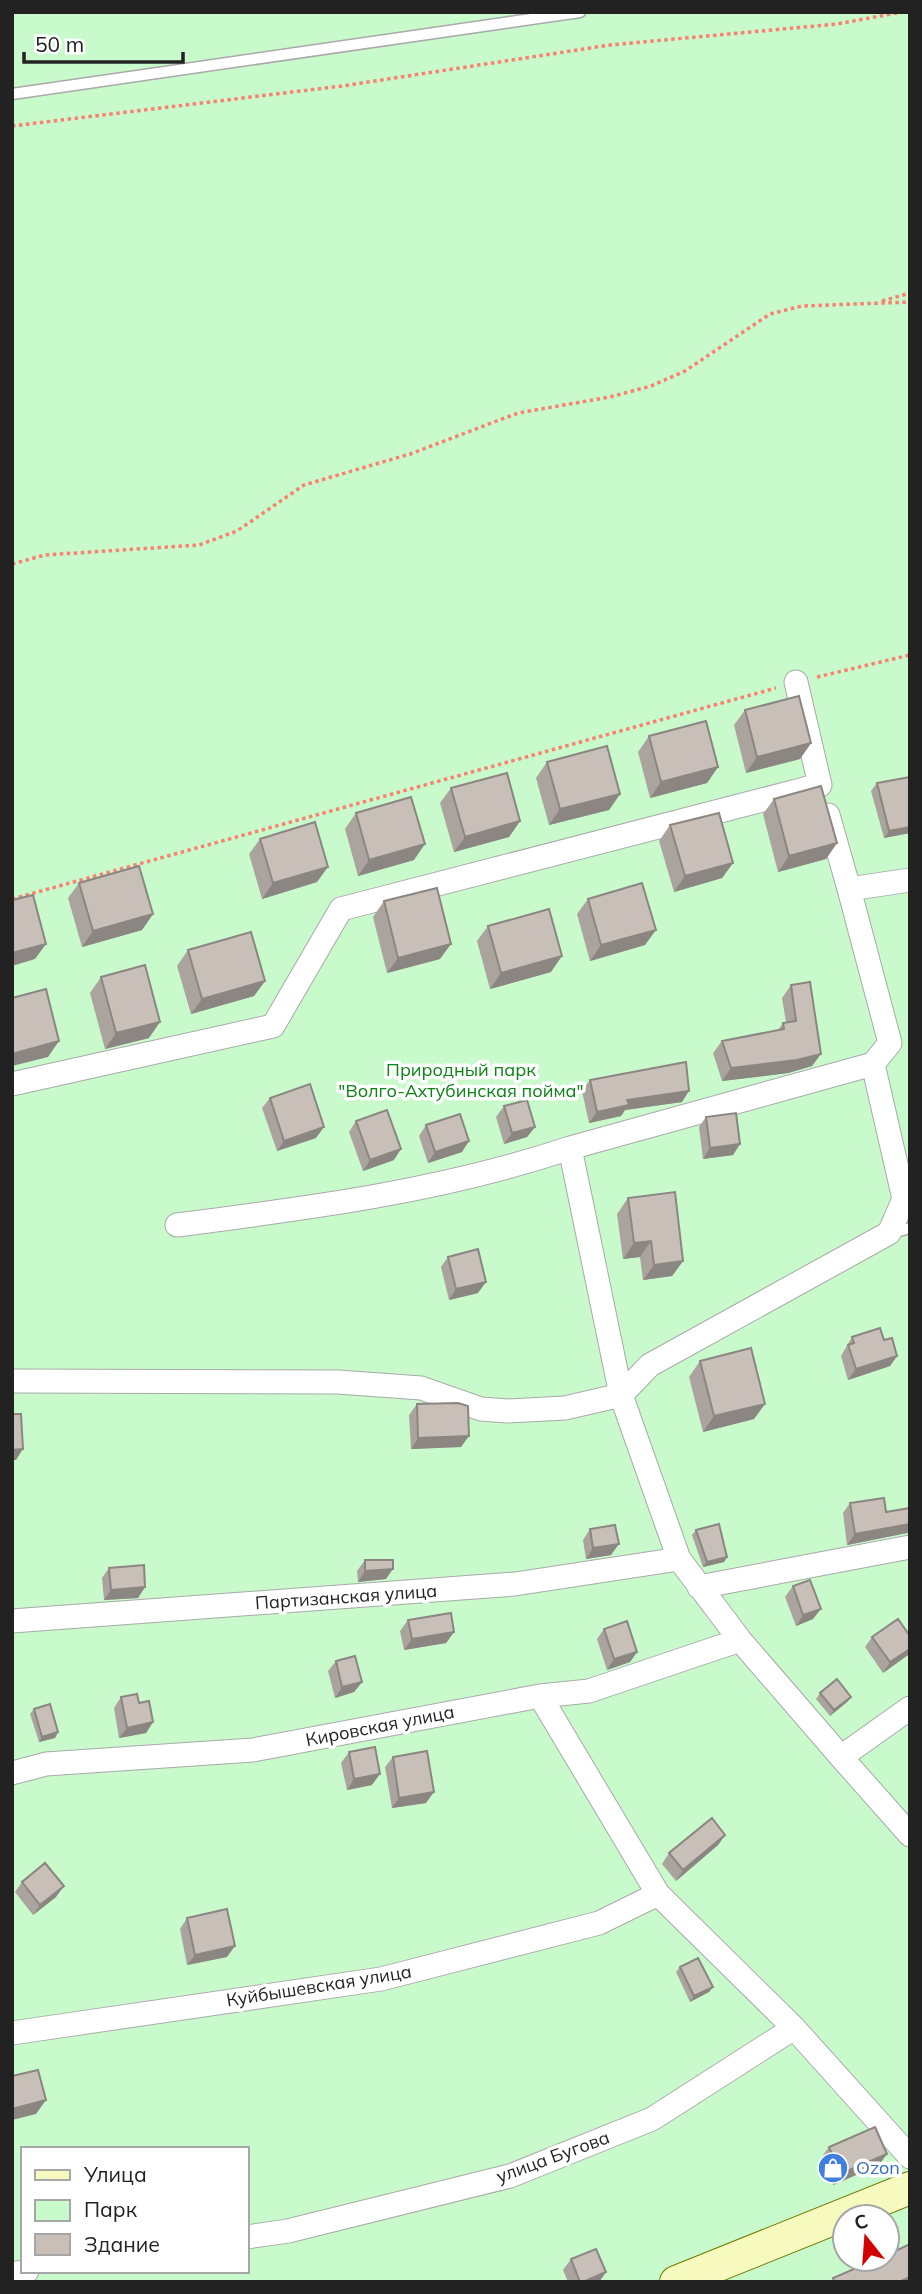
<svg xmlns="http://www.w3.org/2000/svg" width="922" height="2294" viewBox="0 0 922 2294" font-family="Mulish,sans-serif">
<style>
.park{fill:#c8facc;fill-rule:evenodd}
.lines{fill:none;stroke-linecap:round;stroke-linejoin:round}
.lane-casing{stroke:#a9a9a9;stroke-width:13}
.street-casing{stroke:#a9a9a9;stroke-width:25}
.secondary-casing{stroke:#707d05;stroke-width:34}
.path{stroke:#fa8072;stroke-width:3.5;stroke-dasharray:3.5 3.5;stroke-linecap:butt}
.lane{stroke:#fff;stroke-width:10}
.street{stroke:#fff;stroke-width:23}
.secondary{stroke:#f7fabf;stroke-width:32}
.wall{fill:#aba49e}
.shaded-wall{fill:#8b8681}
.building{fill:#c7bfb8;stroke:#8b8681;stroke-width:2}
.labels{text-anchor:middle;stroke-width:7;stroke-linejoin:round;paint-order:stroke}
.park-label{font-size:18px;fill:#0c8416;stroke:#fff}
.street-label{font-size:18px;fill:#222;stroke:#fff}
.shop-label{font-size:18px;fill:#366cbe;stroke:#fff;text-anchor:start}
</style>
<rect width="100%" height="100%" fill="#f2efe9"/>
<path class="park" d="M12,12H910V2282H12ZM23,2149H247V2271H23ZM845,2217H887V2259H845Z"/>
<g class="lines">
<g class="lane-casing">
<path id="lane" d="M12,94L580,12
M892,1233L910,1228"/>
</g>
<g class="street-casing">
<path id="street" d="M828,815L849,889
M873,1064L890,1043L849,889L910,880
M12,1084L273,1026L341,909L820,785L796,682
M570,1148L873,1064L904,1199L889,1233L650,1365L621,1395L679,1559L740,1640L841,1757
M12,1381L338,1382L421,1388L481,1409L508,1411L565,1408L621,1395L570,1148C442,1191 310,1208 177,1225
M699,1587L910,1547
M12,1621L515,1584L679,1559
M540,1696L658,1894L794,2028L910,2157
M910,1708L841,1757L910,1835
M12,1773L46,1764L253,1750L540,1696L589,1691L740,1640
M12,2033L381,1979L599,1923L658,1894
M247,2237L288,2231L510,2176L652,2119L794,2028
M12,2274L27,2271"/>
</g>
<g class="secondary-casing">
<path id="secondary" d="M676,2282L910,2188"/>
</g>
<path class="path" d="M12,126L342,86L610,45L837,24L902,12
M882,301L910,293
M12,564L45,555L199,545L237,531L304,485L410,454L518,413L610,397L651,386L685,371L770,314L802,306L910,302
M817,677L910,655
M12,899L776,688"/>
<use href="#lane" class="lane"/>
<use href="#street" class="street"/>
<use href="#secondary" class="secondary"/>
</g>
<path class="wall" d="M745,710L811,743L800,759L746,773L734,725Z
M649,736L718,767L707,783L650,798L638,752Z
M547,762L620,794L609,810L549,825L536,778Z
M910,777V833L884,838L871,791L877,783Z
M451,788L520,821L509,837L454,852L440,803Z
M774,799L837,843L826,859L778,872L763,814Z
M356,813L414,860L358,876L345,829Z
M670,825L733,863L722,878L674,892L659,841Z
M260,839L317,882L262,899L249,854Z
M79,883L153,914L142,930L82,947L68,898Z
M588,899L645,945L590,961L577,914Z
M384,901L440,959L387,973L373,917Z
M488,926L551,972L490,989L477,941Z
M188,950L265,981L254,996L191,1014L177,966Z
M101,977L149,1038L105,1049L90,993Z
M791,985L812,1066L788,1073L722,1081L713,1053L722,1041L778,1030L783,1023L786,1022L782,998Z
M590,1080L682,1102L625,1110L621,1116L589,1123L582,1091Z
M270,1098L316,1138L277,1151L262,1108Z
M504,1106L535,1127L527,1137L504,1144L496,1117Z
M706,1117L740,1144L733,1155L703,1159L699,1127Z
M356,1121L394,1160L363,1171L349,1132Z
M426,1125L462,1152L428,1163L419,1136Z
M628,1198L683,1261L672,1276L643,1280L640,1257L623,1259L617,1214Z
M448,1257L478,1293L449,1300L441,1267Z
M852,1337L884,1340L897,1356L890,1366L848,1380L841,1356Z
M700,1361L765,1404L754,1419L703,1432L689,1377Z
M417,1404L461,1447L411,1449L409,1415Z
M850,1503L886,1512L907,1533L847,1545L843,1513Z
M590,1529L611,1555L586,1559L583,1540Z
M696,1530L727,1557L724,1562L703,1567L692,1535Z
M365,1560L386,1579L358,1582L357,1571Z
M109,1568L145,1587L138,1598L104,1600L102,1578Z
M793,1586L813,1619L796,1626L785,1597Z
M408,1620L454,1632L446,1643L404,1650L400,1631Z
M604,1629L637,1652L630,1662L607,1670L597,1639Z
M910,1636V1653L908,1655L883,1673L865,1647L872,1637Z
M336,1661L362,1682L354,1692L335,1698L328,1671Z
M820,1693L851,1697L847,1702L830,1716L816,1699Z
M121,1697L139,1703L153,1722L146,1733L119,1738L114,1708Z
M34,1709L58,1732L55,1738L39,1742L30,1714Z
M349,1752L372,1785L347,1790L341,1763Z
M393,1757L426,1803L392,1808L385,1767Z
M725,1835L718,1845L676,1881L662,1864L669,1853Z
M22,1882L56,1897L33,1915L15,1892Z
M187,1918L227,1957L187,1965L180,1929Z
M680,1967L713,1987L709,1992L690,2002L676,1972Z
M829,2147L879,2165L833,2185L821,2158Z
M571,2259L606,2272L599,2282H568L563,2270Z"/>
<path class="shaded-wall" d="M811,743L800,759L746,773L757,757Z
M718,767L707,783L650,798L661,782Z
M620,794L609,810L549,825L560,809Z
M520,821L509,837L454,852L465,837Z
M910,827V833L884,838L889,831Z
M837,843L826,859L778,872L789,856Z
M425,844L414,860L358,876L369,860Z
M733,863L722,878L674,892L685,876Z
M328,867L317,882L262,899L273,883Z
M153,914L142,930L82,947L93,931Z
M656,930L645,945L590,961L601,945Z
M46,944L35,959L12,966V953Z
M451,944L440,959L387,973L398,958Z
M562,956L551,972L490,989L501,973Z
M265,981L254,996L191,1014L202,999Z
M160,1022L149,1038L105,1049L116,1033Z
M59,1041L48,1057L12,1066V1054Z
M821,1054L812,1066L788,1073L722,1081L731,1068Z
M689,1091L682,1102L625,1110L621,1116L589,1123L597,1112L627,1100Z
M324,1127L316,1138L277,1151L284,1141Z
M535,1127L527,1137L504,1144L512,1133Z
M469,1141L462,1152L428,1163L435,1152Z
M740,1144L733,1155L703,1159L710,1148Z
M401,1149L394,1160L363,1171L370,1160Z
M651,1241L640,1257L623,1259L634,1243Z
M683,1261L672,1276L643,1280L654,1265Z
M486,1282L478,1293L449,1300L456,1289Z
M897,1356L890,1366L848,1380L856,1369Z
M765,1404L754,1419L703,1432L714,1416Z
M469,1436L461,1447L411,1449L418,1438Z
M23,1449L16,1460H12V1450Z
M910,1524V1534L907,1533L847,1545L855,1534Z
M619,1544L611,1555L586,1559L593,1548Z
M727,1557L724,1562L703,1567L707,1562Z
M393,1569L386,1579L358,1582L365,1571Z
M145,1587L138,1598L104,1600L111,1590Z
M821,1609L813,1619L796,1626L803,1615Z
M454,1632L446,1643L404,1650L412,1639Z
M910,1649V1653L908,1655L883,1673L890,1662Z
M637,1652L630,1662L607,1670L614,1659Z
M362,1682L354,1692L335,1698L342,1687Z
M851,1697L847,1702L830,1716L834,1710Z
M153,1722L146,1733L119,1738L127,1728Z
M58,1732L55,1738L39,1742L42,1737Z
M380,1774L372,1785L347,1790L354,1779Z
M434,1792L426,1803L392,1808L399,1798Z
M725,1835L718,1845L676,1881L683,1870Z
M64,1886L56,1897L33,1915L40,1905Z
M235,1946L227,1957L187,1965L195,1955Z
M713,1987L709,1992L690,2002L694,1996Z
M46,2100L36,2114L12,2120V2109Z
M887,2154L879,2165L833,2185L840,2174Z
M606,2272L599,2282H583Z
M910,2277V2282H899Z"/>
<path class="building" d="M799,696L811,743L757,757L745,710Z
M706,721L718,767L661,782L649,736Z
M607,746L620,794L560,809L547,762Z
M507,773L520,821L465,837L451,788Z
M910,777V827L889,831L877,783Z
M821,786L837,843L789,856L774,799Z
M411,797L425,844L369,860L356,813Z
M719,813L733,863L685,876L670,825Z
M315,822L328,867L273,883L260,839Z
M139,866L153,914L93,931L79,883Z
M642,883L656,930L601,945L588,899Z
M437,888L451,944L398,958L384,901Z
M33,895L46,944L12,953V900Z
M549,909L562,956L501,973L488,926Z
M251,932L265,981L202,999L188,950Z
M145,965L160,1022L116,1033L101,977Z
M810,982L821,1054L797,1060L731,1068L722,1041L784,1029L783,1023L796,1021L791,985Z
M46,989L59,1041L12,1054V998Z
M686,1062L689,1091L627,1100L629,1105L597,1112L590,1080Z
M310,1084L324,1127L284,1141L270,1098Z
M527,1100L535,1127L512,1133L504,1106Z
M387,1110L401,1149L370,1160L356,1121Z
M736,1113L740,1144L710,1148L706,1117Z
M460,1114L469,1141L435,1152L426,1125Z
M675,1192L683,1261L654,1265L651,1241L634,1243L628,1198Z
M478,1249L486,1282L456,1289L448,1257Z
M880,1328L884,1340L892,1338L897,1356L856,1369L848,1345L854,1343L852,1337Z
M751,1348L765,1404L714,1416L700,1361Z
M458,1403L468,1406L469,1436L418,1438L417,1404Z
M12,1414H21L23,1449L12,1450Z
M884,1498L886,1512L910,1508V1524L855,1534L850,1503Z
M719,1524L727,1557L707,1562L696,1530Z
M615,1525L619,1544L593,1548L590,1529Z
M365,1560H393V1569L365,1571Z
M144,1565L145,1587L111,1590L109,1568Z
M810,1580L821,1609L803,1615L793,1586Z
M451,1613L454,1632L412,1639L408,1620Z
M898,1619L910,1636V1649L890,1662L872,1637Z
M627,1621L637,1652L614,1659L604,1629Z
M355,1656L362,1682L342,1687L336,1661Z
M837,1679L851,1697L834,1710L820,1693Z
M137,1694L139,1703L149,1701L153,1722L127,1728L121,1697Z
M50,1704L58,1732L42,1737L34,1709Z
M375,1747L380,1774L354,1779L349,1752Z
M427,1751L434,1792L399,1798L393,1757Z
M712,1818L725,1835L683,1870L669,1853Z
M45,1863L64,1886L40,1905L22,1882Z
M227,1909L235,1946L195,1955L187,1918Z
M698,1958L713,1987L694,1996L680,1967Z
M38,2070L46,2100L12,2109V2076Z
M875,2127L887,2154L840,2174L829,2147Z
M910,2244V2277L899,2282H834L833,2278L877,2259H887V2255Z
M596,2249L606,2272L583,2282H580L571,2259Z"/>
<defs>
<g id="shop-disc" transform="scale(1.575)"><circle r="9.5" fill="#3f7fe0" stroke="#fff"/><path d="M-5-2.5h2.3a2.7 3.5 0 0 1 5.4 0H5L5.5 6h-11ZM-1.5-2.5h3a1.5 2.3 0 0 0-3 0Z" fill="#fff"/></g>
</defs>
<g fill-rule="evenodd">
<use href="#shop-disc" x="833" y="2168"/>
</g>
<g class="labels">
<g class="park-label">
<text x="461" y="1076">Природный парк<tspan x="461" dy="21">"Волго-Ахтубинская пойма"</tspan></text>
</g>
<g class="street-label">
<text transform="translate(346 1597) rotate(-4)" y="6">Партизанская улица</text>
<text transform="translate(380 1726) rotate(-11)" y="6">Кировская улица</text>
<text transform="translate(319 1986) rotate(-9)" y="6">Куйбышевская улица</text>
<text transform="translate(553 2157) rotate(-20)" y="6">улица Бугова</text>
</g>
<g class="shop-label">
<text x="856" y="2174">Ozon</text>
</g>
</g>
<rect width="922" height="2294" fill="none" stroke="#222222" stroke-width="28"/>
<rect x="21" y="2147" width="228" height="126" fill="#ffffff" stroke="#a7a7a7" stroke-width="2"/>
<rect x="35" y="2170" width="35" height="10" fill="#f7fabf" stroke="#a7a7a7" stroke-width="2"/>
<text x="84" y="2182" font-size="21" fill="#222222">Улица</text>
<rect x="35" y="2200" width="35" height="21" fill="#c8facc" stroke="#a7a7a7" stroke-width="2"/>
<text x="84" y="2217" font-size="21" fill="#222222">Парк</text>
<rect x="35" y="2234" width="35" height="21" fill="#c7bfb8" stroke="#a7a7a7" stroke-width="2"/>
<text x="84" y="2252" font-size="21" fill="#222222">Здание</text>
<g transform="translate(866 2238) rotate(343)"><circle r="33" fill="#ffffff" stroke="#a7a7a7" stroke-width="2"/>
<path d="M0-5L12 26L0 18L-12 26Z" fill="#d40000"/>
<text y="-10" font-size="19" font-weight="bold" text-anchor="middle" fill="#222222">С</text>
</g>
<path d="M24 52v10h159v-10" fill="none" stroke="#222222" stroke-width="3.5"/>
<text x="35" y="52" font-size="21" fill="#222222" stroke="#ffffff" stroke-width="5" paint-order="stroke">50 m</text>
</svg>
